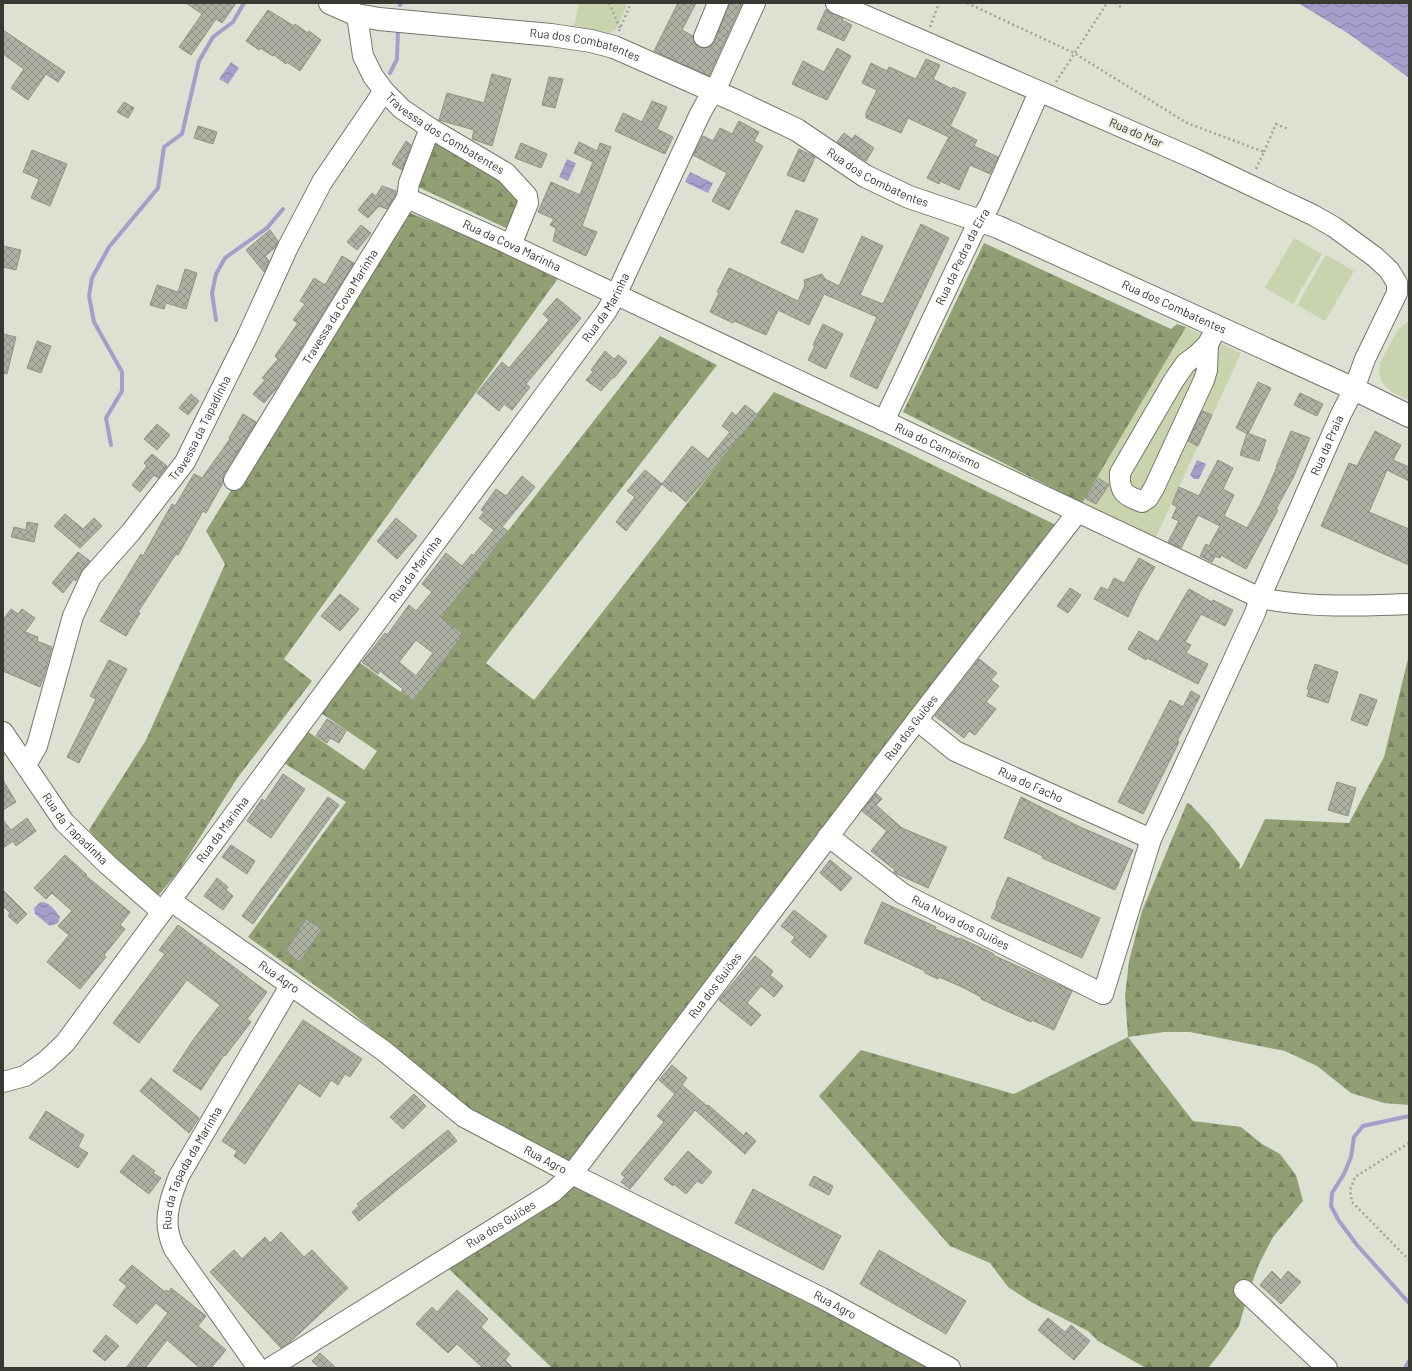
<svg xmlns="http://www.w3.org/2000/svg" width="1412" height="1371" viewBox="0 0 1412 1371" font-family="Barlow,sans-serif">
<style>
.green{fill:#c9d4af}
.forest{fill:url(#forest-firs)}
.water{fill:url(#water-waves)}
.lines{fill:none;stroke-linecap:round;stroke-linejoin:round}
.stream{stroke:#a39fca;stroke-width:4}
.building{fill:url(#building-cross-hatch);stroke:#8e9385;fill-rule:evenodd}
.minor-casing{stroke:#73786a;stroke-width:22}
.major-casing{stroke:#73786a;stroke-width:24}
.path{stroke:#a0a497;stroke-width:2.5;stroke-dasharray:2 3;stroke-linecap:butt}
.minor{stroke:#fff;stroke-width:20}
.major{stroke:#fff;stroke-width:22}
.labels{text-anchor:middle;stroke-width:4;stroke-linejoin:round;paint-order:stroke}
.street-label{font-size:12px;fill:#373933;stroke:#e9eedf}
</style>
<defs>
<pattern id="forest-firs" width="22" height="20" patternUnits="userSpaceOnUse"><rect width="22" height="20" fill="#929f74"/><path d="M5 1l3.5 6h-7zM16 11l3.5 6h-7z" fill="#788360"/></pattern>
<pattern id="water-waves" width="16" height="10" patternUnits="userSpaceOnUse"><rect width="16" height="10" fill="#a39fca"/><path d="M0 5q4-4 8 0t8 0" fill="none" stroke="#8683a5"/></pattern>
<pattern id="building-cross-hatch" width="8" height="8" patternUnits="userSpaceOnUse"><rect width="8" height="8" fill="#acb1a2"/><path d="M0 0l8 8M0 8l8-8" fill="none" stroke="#8d9185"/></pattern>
</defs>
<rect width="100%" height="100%" fill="#dce1d1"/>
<path class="green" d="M579,3H628L617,28L610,33L574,26Z
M1294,238L1322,254L1293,304L1265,288Z
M1326,255L1354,271L1325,321L1297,305Z
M1409,321V400C1392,392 1376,386 1380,363L1398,329Z
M1186,327L1241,353L1155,539L1082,503Z"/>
<path class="forest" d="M434,137L506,178L523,200L508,229L416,186Z
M410,213L511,253L559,277L284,659L312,681L238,777L178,872L157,897L113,861L89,830L146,740L225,564L206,531L346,304L399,230Z
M984,243L1171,329L1177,324L1186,327L1082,503L903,412Z
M660,336L717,365L486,663L534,700L774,392L890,444L1060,527L566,1169L940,1368H552L447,1267L566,1169L483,1118L437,1084L349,1010L248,937L346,802L284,763L307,731L364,770L377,751L321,713L359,662L413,701L463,634L440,618Z
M1409,655V1105L1384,1103L1351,1093L1317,1066L1285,1051L1190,1032H1164L1128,1037L1193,1121L1241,1127L1262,1144L1280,1154L1296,1175L1303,1201L1273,1237L1259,1264L1249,1291L1239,1326L1221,1352L1208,1368H1146L1098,1341L1088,1331L1031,1302L1008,1287L990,1263L950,1246L819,1096L861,1050L1014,1094L1128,1037L1125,996L1129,961L1142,911L1187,803L1190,804L1209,824L1240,864L1239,869L1242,867L1265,819L1349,823L1384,757Z"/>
<path class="water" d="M1298,3H1409V78L1349,34Z
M231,62L239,68L228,84L219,79Z
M567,159L576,163L568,181L559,177Z
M690,172L713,183L708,193L685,182Z
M1197,460L1206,464L1199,479H1194L1190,475Z
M40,902C50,902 55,910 60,917L58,923L50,926L35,914L34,908Z"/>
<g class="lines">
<path class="stream" d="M400,5L401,3
M390,73L397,59L398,30
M216,320L212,293L216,274L225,258L267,228L283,209
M111,445L106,418L122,391V372L94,322L89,296L92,278L109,247L158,188L164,147L182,134L199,61L213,37L233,22L244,3
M1409,1116L1363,1126L1354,1137L1351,1157L1344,1174L1332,1193L1331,1206L1339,1221L1357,1245L1409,1303
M1405,1368L1409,1361"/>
</g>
<path class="building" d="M186,3H236L222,23L216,19L191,55L179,47L202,14Z
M678,3H696L682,30L693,36V39L695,44L699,47L705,48L711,46L715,41L729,3H742L709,76L654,51Z
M826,9L831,13L843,18L842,20L852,25L844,41L817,29Z
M268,10L294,26L295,24L308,33L309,31L321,40L300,71L287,62L286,64L274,55L273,56L260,48L259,50L246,41Z
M3,30L65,72L58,82L46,74L28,100L11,88L24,69L3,54Z
M837,48L851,56L827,100L792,84L803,61L824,72Z
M926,59L940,65L933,79L952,89L953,87L966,93L950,126L977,140L974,146L998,157L990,174L970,165L959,190L940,181L939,184L927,178L949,137L908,118L901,133L866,118V113L877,90L862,83L871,63L887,71L889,67L916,79Z
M492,74L511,79L492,146L472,139L474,130L439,120L447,93L484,103Z
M549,77L563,79L555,108L542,105Z
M652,101L667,107L657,129L673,137L665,154L615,131L623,113L642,122Z
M124,102L134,108L128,118L117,112Z
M739,121L759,132L754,141L763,146L729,210L712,201L727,173L693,155L703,136L713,141L720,128L732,134Z
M198,126L217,132L213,144L194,138Z
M844,133L852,139L855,135L874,148L866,161L837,142Z
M406,141L411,145L402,170L392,164Z
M579,142L597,151L600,143L611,147L582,226L597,232L586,256L553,241L556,228L550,225L554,219L538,212L551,182L580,195L593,162L574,153Z
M521,143L547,154L541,168L515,158Z
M799,149L815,157L804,182L787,175Z
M32,150L67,164L50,206L31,198L39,179L23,172Z
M382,186L396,191V194L387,209L379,206L368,218L358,210L372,193L376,196Z
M796,210L818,219L803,253L781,243Z
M921,224L949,238L877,389L850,376L877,317L824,294L809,325L778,310L766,335L734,321L733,323L710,312L719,293L717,292L729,268L798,301L805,285L804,280L822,274L825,279L839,286L862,236L883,246L860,295L883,304Z
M361,225L371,233L357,250L347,242Z
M270,230L278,241L275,248L265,256L269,261L264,272L246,250Z
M3,246L21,250L16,270L3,267Z
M342,256L354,263L276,389L264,403L253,394L265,380L262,378L278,359L275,356L298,323L293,320L305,304L300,301L314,278L325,285Z
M185,269L197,273L186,309L166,303L164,309L150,305L157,285L178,292Z
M557,298L581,318L526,384L530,387L512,410L504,404L499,411L477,393L502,362L509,368L549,320L543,314Z
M823,324L843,334L826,369L808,360L815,346L813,345Z
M3,334L16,337L7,374L3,373Z
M37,341L51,346L41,373L27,368Z
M605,351L614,359L618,355L627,362L614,378L613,377L601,391L586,380L593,372L591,370Z
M1258,382L1271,388L1248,434L1236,428Z
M1300,393L1323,404L1317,416L1294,405Z
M191,394L199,401L188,415L179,408Z
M745,405L758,415L686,502L672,490L671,492L662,484L692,446L708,459L730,432L722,426L732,412L736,416Z
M1202,411L1212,415L1198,446L1188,441Z
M243,414L256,422L224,474L223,479V483L206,513L203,511L178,555L176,554L138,612L140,613L126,636L100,621L141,554L143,556L172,504L175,506L194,474L202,478L230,439L229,438Z
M157,424L170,435L157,450L144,439Z
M1291,431L1310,438L1293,478L1276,509L1278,510L1246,569L1221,555L1220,558L1215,556L1212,562L1200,556L1206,544L1209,546L1220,526L1198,515L1181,548L1168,542L1179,521L1172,518L1177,507L1172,504L1179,487L1199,496L1218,460L1233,468L1223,489L1234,495L1224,516L1247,528L1260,505L1277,467H1276Z
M1375,431L1401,445L1393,460L1409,467V481L1387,470L1369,512L1409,529V565L1321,526L1349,463L1357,466Z
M1247,433L1266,440L1259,461L1240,455Z
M152,454L167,466L158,478L154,475L140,492L132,485L147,466L144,463Z
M645,470L662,484L626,531L616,522L635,497L627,491Z
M522,476L535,487L502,527L508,531L441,618L463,634L426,685L412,701L401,692L403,689L380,671L378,674L362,662L385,633L387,635L409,605L416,611L432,592L422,584L446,553L462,566L472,554L473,556L494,530L479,518L484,512L481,510L496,489L506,496ZM416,640L433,653L416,676L399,662Z
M1098,478L1109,485L1096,504L1085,498Z
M65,514L83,529L94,518L102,526L80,548L54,526Z
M396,518L417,536L397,559L377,541Z
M27,522L38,524L34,542L11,537L14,527L26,530Z
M78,552L90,561L82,570L76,581L74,579L63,593L52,583Z
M1139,558L1155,567L1140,592L1128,617L1094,599L1101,587L1108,590L1114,578L1124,583Z
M1070,588L1081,595L1068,613L1057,606Z
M1189,589L1212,602L1213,600L1233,610L1225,626L1201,614L1185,642L1191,645L1186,653L1208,664L1198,684L1147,658L1146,660L1128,649L1139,631L1158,642Z
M340,594L359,609L340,631L321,616Z
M11,609L18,614L22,609L35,618L25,632L38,637L37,641L52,647L44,676L40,687L3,671V620Z
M979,659L997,673L991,680L999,686L986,702L996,709L975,735L969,731L964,738L935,716Z
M109,660L127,669L79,763L67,757L96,699L90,696Z
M1315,664L1338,672L1328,703L1307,696L1309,690L1307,689Z
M1191,691L1200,696L1177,741L1179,742L1143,814L1118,802L1170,700L1183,707Z
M1360,694L1377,700L1367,726L1351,720Z
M327,719L346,731L339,743L330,738L327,743L316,736Z
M283,774L305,789L271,838L247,821L262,799L265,801Z
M3,780L16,802L3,810Z
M1337,782L1356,788L1348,816L1328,810Z
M876,793L882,799L876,805L902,828L947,847L928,888L895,873L894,872L895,870L871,851L887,831L862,811Z
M328,797L339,805L253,924L242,916Z
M1021,797L1078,826L1133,850L1115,890L1042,858L1043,856L1004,838Z
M27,818L36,831L16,846L13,841L3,848V820L11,830Z
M231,845L255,861L247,874L222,857Z
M65,855L87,875L86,876L130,912L120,925L125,929L104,955L106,957L80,989L47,962L69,935L58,926L72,911L52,893L46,899L34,888Z
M830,860L852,878L841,891L820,873Z
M1008,877L1100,918L1082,958L991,918L997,905L996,904Z
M217,878L228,887L226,890L233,896L223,910L204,896Z
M3,890L27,914L17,924L8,916L10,913L3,906Z
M882,902L936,927L935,929L959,939L960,938L994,954L993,955L1072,991L1054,1030L1032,1020L1031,1022L1018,1016L981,999V997L962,987L939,977L938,979L925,973V971L864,943Z
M794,910L827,936L810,958L791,942L795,937L781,926Z
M306,919L322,929L300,962L285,952Z
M178,925L267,992L247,1019L251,1022L225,1056L224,1055L201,1090L173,1071L193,1040L220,1005L187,980L139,1043L113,1023L165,954L159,950Z
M755,956L773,971L770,975L783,986L774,997L761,986L747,1003L761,1015L751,1026L719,1000Z
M303,1020L362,1059L350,1077L345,1074L338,1085L331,1080L320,1097L299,1083L245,1164L234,1156L237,1151L222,1141Z
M672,1065L687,1078L682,1085L707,1106L708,1105L744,1136L746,1132L756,1141L745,1154L695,1110L630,1189L621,1182L625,1177L621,1174L664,1122L657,1116L675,1094L659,1080Z
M151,1078L199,1118L189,1133L140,1091Z
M414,1094L426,1106L403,1129L390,1117Z
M46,1111L84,1135L78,1147L88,1153L78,1168L29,1138Z
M448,1130L457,1141L359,1221L352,1212L359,1206L357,1204Z
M688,1151L712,1172L702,1184L697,1181L686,1194L674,1184L673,1186L664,1179Z
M133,1155L155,1171L153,1173L161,1178L149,1194L120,1172Z
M814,1176L833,1186L829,1195L809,1185Z
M753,1189L841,1236L823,1270L735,1223Z
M281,1232L304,1257L312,1250L348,1288L290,1342L281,1348L210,1272L234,1250L242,1259L265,1237L270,1243Z
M879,1250L966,1301L946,1334L860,1284Z
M132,1265L165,1292L166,1290L169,1292L171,1288L206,1316L198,1326L226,1350L211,1368H200L167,1340L145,1368H126L168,1313L156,1303L137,1324L113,1305L127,1286L119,1280Z
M1272,1271L1281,1280L1288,1271L1301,1282L1281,1304L1260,1285Z
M457,1290L488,1319L481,1327L510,1354L505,1360L513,1368H483L457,1344L448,1353L416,1324L432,1307L437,1312Z
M1048,1318L1065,1332L1071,1325L1090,1341L1074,1360L1038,1330Z
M106,1335L119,1346L105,1361L93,1351Z
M320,1353L336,1368H320L312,1361Z"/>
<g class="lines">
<g class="minor-casing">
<g id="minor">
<path id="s1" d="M357,15L363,56L373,76L384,91L402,109L430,128L506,173L527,196L528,203L511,245"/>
<path d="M704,37L718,3"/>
<path id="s2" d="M407,198L511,245L1260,598C1309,608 1359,606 1409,604"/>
<path d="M1208,344L1207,370L1204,380L1154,488L1148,498L1142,502C1125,495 1119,493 1120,473L1174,380L1186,363L1198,354L1208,344L1217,327"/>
<path id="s3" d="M884,421L974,231L989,206L1039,92"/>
<path id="s4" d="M234,480L407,198L409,183L430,128"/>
<path id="s5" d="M917,720L955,751L1151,839"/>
<path id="s6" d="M3,732L64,822L108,865L162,912"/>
<path id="s7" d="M26,765L37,746L73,616L91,577L131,532L185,462L247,337L288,247L322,182L384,91"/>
<path id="s8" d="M828,836L903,894L1103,994L1151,839L1255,613L1260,598L1341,414L1354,389L1365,359L1397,293V283L1389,270L1375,257L1334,227L1313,215L1195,159L836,3"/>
<path id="s9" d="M171,901L384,1051L464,1117L572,1174L822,1298L950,1368"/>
<path id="s10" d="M3,1082L25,1076L46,1061L65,1043L606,312L616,295L699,116L706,103L715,91L755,3"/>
<path d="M1244,1290L1327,1368"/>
<path id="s11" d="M258,1368L174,1249C172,1244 170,1239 169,1234C164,1215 172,1194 179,1176L290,986"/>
<path id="s12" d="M270,1368L553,1192L572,1174L917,720L1077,513"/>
</g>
</g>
<g class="major-casing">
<g id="major">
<path id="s13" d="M330,3L357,15L379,19L551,35L591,41L614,47L736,101L797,130L865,176L909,197L998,227L1354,389L1409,416"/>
</g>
</g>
<path class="path" d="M609,3L620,28
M967,3L1074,53L1187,123L1264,152L1255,171
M1115,3L1121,7
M930,27L939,3
M619,31L631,3
M1056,82L1107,3
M1264,152L1276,124L1288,129
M1409,1143L1355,1177L1350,1190L1352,1202L1409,1260"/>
<use href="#minor" class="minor"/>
<use href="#major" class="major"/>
</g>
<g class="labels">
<g class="street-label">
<text dy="4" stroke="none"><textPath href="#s13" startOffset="260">Rua dos Combatentes</textPath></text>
<text dy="4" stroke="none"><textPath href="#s1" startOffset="157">Travessa dos Combatentes</textPath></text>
<text transform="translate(1136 133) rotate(23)" y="4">Rua do Mar</text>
<text dy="4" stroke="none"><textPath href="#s13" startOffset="584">Rua dos Combatentes</textPath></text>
<text dy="4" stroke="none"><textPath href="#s2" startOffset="115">Rua da Cova Marinha</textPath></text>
<text dy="4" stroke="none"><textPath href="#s3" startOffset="182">Rua da Pedra da Eira</textPath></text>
<text dy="4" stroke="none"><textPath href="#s4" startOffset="203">Travessa da Cova Marinha</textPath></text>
<text dy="4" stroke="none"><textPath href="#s10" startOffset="988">Rua da Marinha</textPath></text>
<text dy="4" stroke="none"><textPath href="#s13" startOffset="908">Rua dos Combatentes</textPath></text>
<text dy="4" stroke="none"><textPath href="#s7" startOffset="385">Travessa da Tapadinha</textPath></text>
<text dy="4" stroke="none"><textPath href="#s8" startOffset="912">Rua da Praia</textPath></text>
<text dy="4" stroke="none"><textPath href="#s2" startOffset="586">Rua do Campismo</textPath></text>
<text dy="4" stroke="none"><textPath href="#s10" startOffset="664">Rua da Marinha</textPath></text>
<text dy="4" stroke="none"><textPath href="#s12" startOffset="920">Rua dos Guiões</textPath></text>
<text dy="4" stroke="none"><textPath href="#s5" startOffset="132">Rua do Facho</textPath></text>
<text dy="4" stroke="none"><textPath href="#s6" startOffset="121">Rua da Tapadinha</textPath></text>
<text dy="4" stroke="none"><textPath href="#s10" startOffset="340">Rua da Marinha</textPath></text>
<text dy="4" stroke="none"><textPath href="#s8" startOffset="159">Rua Nova dos Guiões</textPath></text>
<text dy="4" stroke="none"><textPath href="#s9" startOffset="132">Rua Agro</textPath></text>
<text dy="4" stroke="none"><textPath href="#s12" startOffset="596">Rua dos Guiões</textPath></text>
<text dy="4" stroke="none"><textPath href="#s9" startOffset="456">Rua Agro</textPath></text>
<text dy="4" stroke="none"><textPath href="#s11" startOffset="233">Rua da Tapada da Marinha</textPath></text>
<text dy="4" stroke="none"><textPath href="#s12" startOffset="272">Rua dos Guiões</textPath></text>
<text dy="4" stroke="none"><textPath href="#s9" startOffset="780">Rua Agro</textPath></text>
</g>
</g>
<rect width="1412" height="1371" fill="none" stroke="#373933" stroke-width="8"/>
</svg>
